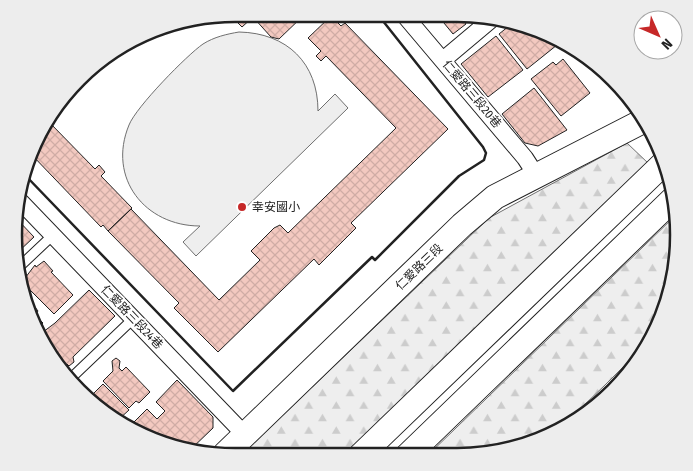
<svg xmlns="http://www.w3.org/2000/svg" width="693" height="471" viewBox="0 0 693 471" font-family="'Fira Sans Condensed','Noto Sans TC',sans-serif">
<style>
.green{fill:#eee;stroke:#6f6f6f}
.forest{fill:url(#forest-firs);stroke:#6f6f6f}
.building{fill:url(#building-cross-hatch);stroke:#222}
.lines{fill:none;stroke-linecap:round;stroke-linejoin:round}
.lane-casing{stroke:#222;stroke-width:11}
.street-casing{stroke:#222;stroke-width:18}
.secondary-casing{stroke:#222;stroke-width:26}
.lane{stroke:#fff;stroke-width:9}
.street{stroke:#fff;stroke-width:16}
.secondary{stroke:#fff;stroke-width:24}
.wall{stroke:#222;stroke-width:2.5}
.poi-dot{fill:#c62828;stroke:#fff;stroke-width:2}
.labels{text-anchor:middle;stroke-width:4;stroke-linejoin:round;paint-order:stroke}
.street-label{font-size:12px;fill:#222;stroke:#fff}
.poi-label{font-size:12px;fill:#222;stroke:#fff;text-anchor:start}
.rim{fill:none;stroke:#222;stroke-width:2.5}
</style>
<defs>
<pattern id="forest-firs" width="22" height="20" patternUnits="userSpaceOnUse" patternTransform="scale(1.25)"><rect width="22" height="20" fill="#eee"/><path d="M5 1l3.5 6h-7zM16 11l3.5 6h-7z" fill="#ccc"/></pattern>
<pattern id="building-cross-hatch" width="8" height="8" patternUnits="userSpaceOnUse" patternTransform="scale(1.25)"><rect width="8" height="8" fill="#f3c9c0"/><path d="M0 0l8 8M0 8l8-8" fill="none" stroke="#d0aca5"/></pattern>
</defs>
<rect width="100%" height="100%" fill="#fff"/>
<path class="green" d="M239,32C287,33 318,63 318,111L335,94L348,108L196,256L183,242L200,226C145,226 107,178 129,125C136,107 187,55 203,44C214,37 227,34 239,32Z"/>
<path class="forest" d="M627,143L649,164L347,455L242,454L489,218Z
M675,216L679,235L666,304L641,349L605,385L558,430L543,440L457,457H426Z"/>
<path class="building" d="M236,14L304,15L279,39L271,37L253,17L242,27L230,15Z
M331,16L341,26L345,23L448,129L351,223L356,228L319,265L314,259L218,352L174,308L179,303L108,231L131,209L219,300L260,260L251,251L274,228L280,225L288,233L396,128L326,56L321,61L316,56L321,51L308,38Z
M439,17H462L466,24L453,34Z
M514,22L549,34L557,45L527,69L499,34Z
M496,36L523,70L488,97L461,64Z
M563,59L590,93L561,116L531,79L553,62L556,65Z
M534,88L567,130L538,146L525,143L502,114Z
M48,121L95,169L99,165L105,172L101,176L132,208L108,231L103,225L101,227L30,153Z
M15,217L34,237L16,254L14,221Z
M44,261L53,271L51,272L73,295L54,314L22,282L35,265L36,267Z
M22,290L38,311L35,315L43,323L37,329Z
M89,290L115,316L73,357L74,362L69,366L67,364L61,369L43,346L39,335L55,323Z
M116,358L120,361L119,368L122,371L126,367L150,392L139,403L136,401L129,408L103,381L113,371L112,361Z
M177,380L213,417V428L188,452L137,434L128,428L147,409L157,419L165,411L156,402Z
M103,384L129,410L118,420L88,399Z"/>
<g class="lines">
<g class="lane-casing">
<path id="lane" d="M17,269L53,235
M69,380L133,319"/>
</g>
<g class="street-casing">
<path id="street" d="M405,16L525,158L536,175
M443,60L493,18
M19,200L245,435"/>
</g>
<g class="secondary-casing">
<path id="secondary" d="M225,454L462,225L495,197L643,121
M360,456L665,162
M407,456L672,200"/>
</g>
<use href="#lane" class="lane"/>
<use href="#street" class="street"/>
<use href="#secondary" class="secondary"/>
<path class="wall" d="M25,175L233,391L372,257L375,260L459,176L484,160L486,153L483,147L379,16"/>
</g>
<circle class="poi-dot" cx="242" cy="207" r="5"/>
<g class="labels">
<g class="street-label">
<text transform="translate(472 94) rotate(50)" y="4">仁愛路三段20巷</text>
<text transform="translate(419 267) rotate(-44)" y="4">仁愛路三段</text>
<text transform="translate(132 317) rotate(46)" y="4">仁愛路三段24巷</text>
</g>
<g class="poi-label">
<text x="252" y="211">幸安國小</text>
</g>
</g>
<path d="M0 0H693V471H0ZM235 22H457A213 213 0 0 1 670 235V235A213 213 0 0 1 457 448H235A213 213 0 0 1 22 235V235A213 213 0 0 1 235 22Z" fill="#ededed" fill-rule="evenodd"/>
<path class="rim" d="M235 22H457A213 213 0 0 1 670 235V235A213 213 0 0 1 457 448H235A213 213 0 0 1 22 235V235A213 213 0 0 1 235 22Z"/>
<g transform="translate(658 35) rotate(135)"><circle r="24" fill="#ffffff" stroke="#a7a7a7"/>
<path d="M0-4L9 19L0 12L-9 19Z" fill="#c62828"/>
<text y="-8" font-size="14" font-weight="bold" text-anchor="middle" fill="#222222">N</text>
</g>
</svg>
